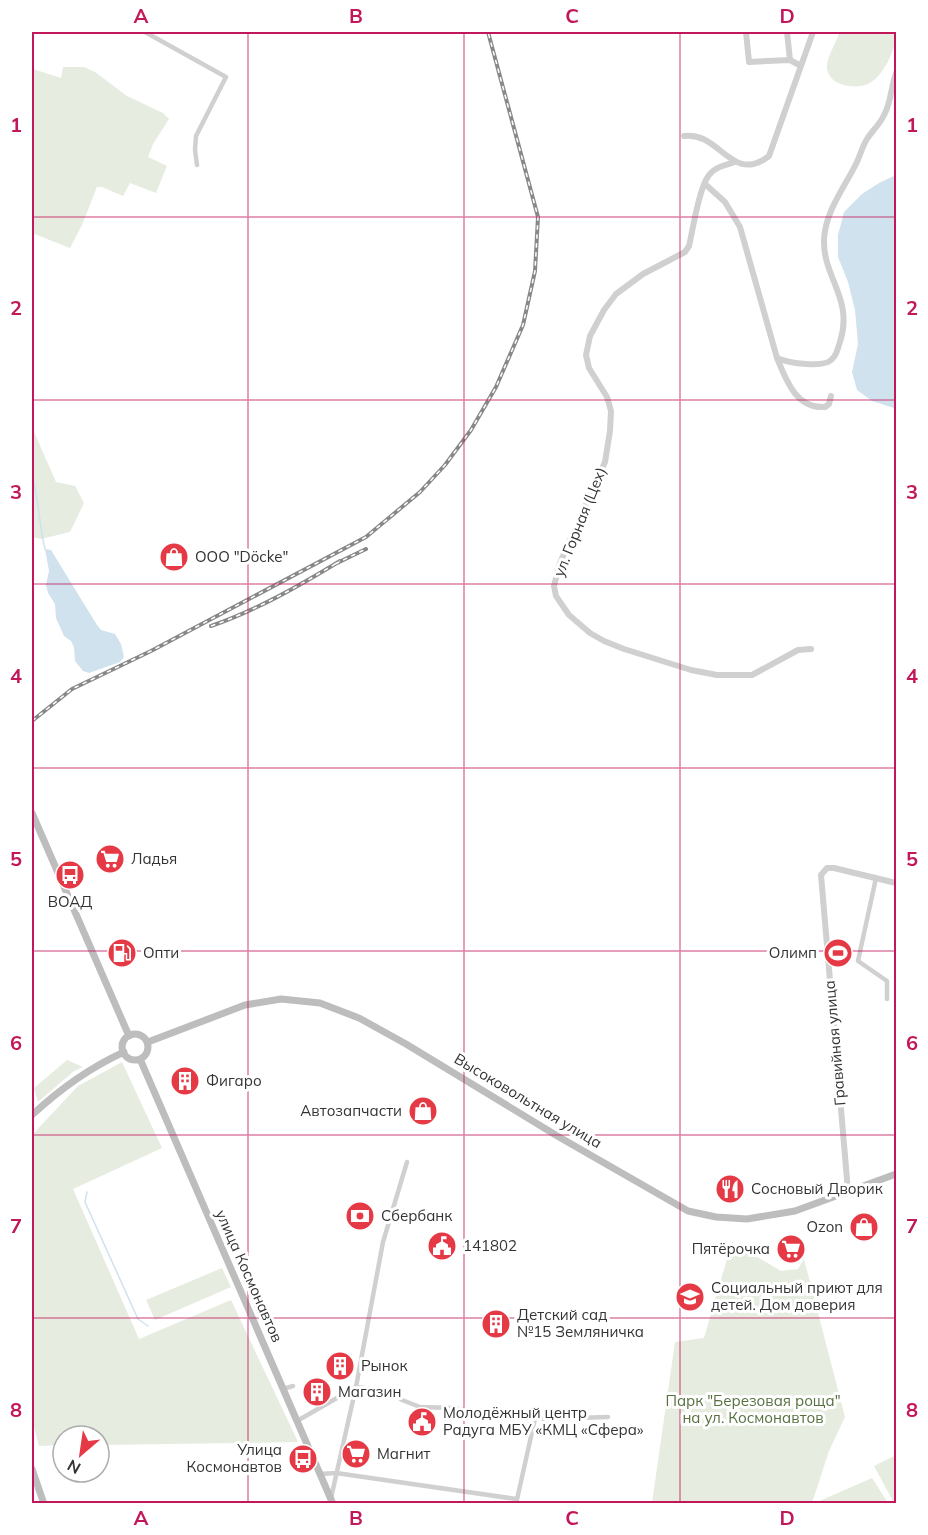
<svg xmlns="http://www.w3.org/2000/svg" width="928" height="1535" viewBox="0 0 928 1535" font-family="Mulish,sans-serif">
<style>
.green{fill:#e6ecdf}
.water{fill:#cfe2ee}
.lines{fill:none;stroke-linecap:round;stroke-linejoin:round}
.stream{stroke:#cfe2ee;stroke-width:1.5}
.minor{stroke:#d0d0d0;stroke-width:4.5}
.tertiary{stroke:#d0d0d0;stroke-width:6}
.secondary{stroke:#bdbdbd;stroke-width:7}
.rail-casing{stroke:#888;stroke-width:4}
.rail{stroke:#fff;stroke-width:1.5;stroke-dasharray:4.5;stroke-linecap:butt}
.grid{fill:none;stroke:#c2185b;stroke-width:1.5;stroke-opacity:0.55}
.labels{text-anchor:middle;stroke-width:6;stroke-linejoin:round;paint-order:stroke}
.street-label{font-size:15px;fill:#333;stroke:#fff}
.poi-label{font-size:15px;fill:#333;stroke:#fff;text-anchor:start}
.park-label{font-size:15px;fill:#56703f;stroke:#fff}
.neatline{fill:none;stroke:#c2185b;stroke-width:2}
.grid-label{font-size:20px;text-anchor:middle;font-weight:bold;fill:#c2185b}
</style>
<rect width="100%" height="100%" fill="#fff"/>
<path class="green" d="M839,32H896C896,49 884,76 868,84C854,90 827,85 827,67C827,55 837,43 839,32Z
M63,67H84L95,72L127,96L163,113L169,119L153,144L148,157L167,166L156,193L130,183L123,196L102,187H97L82,225L70,248L32,233V76L33,69L61,78Z
M32,427L56,482L75,486L84,503L70,532L41,539L32,537Z
M67,1060L83,1067L74,1071L38,1102L34,1088Z
M122,1062L162,1148L73,1189L139,1339L231,1300L298,1442L99,1445V1436H63V1445L39,1446L32,1419V1135L78,1086Z
M732,1242L781,1271L798,1269L804,1259L845,1417L829,1451L812,1503H652L675,1342L704,1338Z
M222,1268L231,1287L155,1320L146,1300Z
M896,1455V1503H894L874,1466Z
M872,1478L888,1503H815Z"/>
<path class="water" d="M896,175V407L894,408L872,401L857,390L852,372L858,344L855,310L848,282L838,257V235L844,212L862,194L879,183Z
M45,549L51,550L97,625L101,630L115,634L121,644L124,657L120,662L89,673L83,671L75,661L74,647L71,641L64,636L56,618L55,604L48,593L46,585L49,571Z"/>
<g class="lines">
<path class="stream" d="M32,475C39,500 39,525 45,549
M87,1192L85,1202L138,1319L148,1326"/>
<path class="minor" d="M145,32L226,77L196,136L195,150L197,165
M876,878L858,961L887,981V999
M283,1389L293,1386
M536,1414L543,1419L608,1417
M297,1421L356,1387L389,1391L402,1400L420,1407L453,1408L490,1414H536L516,1504
M320,1474L336,1473L516,1499
M331,1498L356,1387L383,1242L407,1162"/>
<path class="tertiary" d="M746,32L749,62L790,60
M787,32L790,60L801,66
M684,136C720,131 731,185 769,156L813,32
M735,162C725,165 715,167 709,175C699,188 693,229 689,246L685,252L643,274L616,294L604,310L590,336L586,355L589,368L607,397L611,411L610,431L605,462L560,563L554,586L556,596L569,615L590,633L604,641L624,649L691,670L717,675H752L798,650L811,649
M705,184L725,202L740,227L777,358C788,363 826,369 833,358C837,354 838,347 840,342C854,299 823,278 824,240C825,212 844,188 856,164C860,156 862,147 867,139C872,131 879,125 883,117C891,104 891,87 896,73
M777,358C786,380 796,409 825,407L829,404L831,396
M848,1191L821,875L827,868H834L896,883"/>
<path class="secondary" d="M32,813L129,1036
M122 1047a13 13 0 1 1 26 0a13 13 0 1 1-26 0Z
M148,1042L245,1005L281,999L320,1003L359,1018L406,1044L559,1137L688,1211L716,1217L747,1219L795,1211L896,1174
M140,1059L333,1504
M32,1115C60,1089 89,1068 124,1052
M32,1469L44,1504"/>
<g class="rail-casing">
<path id="rail" d="M335,564L366,549
M211,626C257,610 299,586 340,561
M32,721L72,689L151,651L366,537L420,492L445,465L471,430L496,387L523,325L535,271L538,217L488,32"/>
</g>
<use href="#rail" class="rail"/>
</g>
<path class="grid" d="M248,32V1504M464,32V1504M680,32V1504M32,217H896M32,400H896M32,584H896M32,768H896M32,951H896M32,1135H896M32,1318H896"/>
<defs>
<g id="shop-disc" transform="scale(1.5)"><circle r="9.5" fill="#e63946" stroke="#fff"/><path d="M-5-2.5h2.3a2.7 3.5 0 0 1 5.4 0H5L5.5 6h-11ZM-1.5-2.5h3a1.5 2.3 0 0 0-3 0Z" fill="#fff"/></g>
<g id="supermarket-disc" transform="scale(1.5)"><circle r="9.5" fill="#e63946" stroke="#fff"/><path d="M-6-5.5h2.5l.6 2H6L4.5 2H-2.5L-4.4-4H-6ZM-1.5 3.2a1.3 1.3 0 1 0 .1 0ZM3 3.2a1.3 1.3 0 1 0 .1 0Z" fill="#fff"/></g>
<g id="bus-disc" transform="scale(1.5)"><circle r="9.5" fill="#e63946" stroke="#fff"/><path d="M-5-6H5V4H4V6H2V4H-2V6H-4V4H-5ZM-3.5-4V0h7V-4ZM-3.5 1.2v1.5H-2V1.2ZM2 1.2v1.5H3.5V1.2Z" fill="#fff"/></g>
<g id="fuel-disc" transform="scale(1.5)"><circle r="9.5" fill="#e63946" stroke="#fff"/><path d="M-5.5-6h7V0h2V4h1.3V-2.5L3-4.5l.8-.8L6-3V5H2.5V1h-1V6h-7ZM-4.2-4.7v3.2H.2V-4.7Z" fill="#fff"/></g>
<g id="stadium-disc" transform="scale(1.5)"><circle r="9.5" fill="#e63946" stroke="#fff"/><path d="M0-5a6.5 5 0 1 0 0 10a6.5 5 0 1 0 0-10ZM-3.5-1.8h7v3.6h-7Z" fill="#fff"/></g>
<g id="building-disc" transform="scale(1.5)"><circle r="9.5" fill="#e63946" stroke="#fff"/><path d="M-4-6H4V6H1V3H-1V6H-4ZM-2.5-4.3h1.7v1.8h-1.7ZM.8-4.3h1.7v1.8H.8ZM-2.5-1h1.7V.8h-1.7ZM.8-1h1.7V.8H.8Z" fill="#fff"/></g>
<g id="restaurant-disc" transform="scale(1.5)"><circle r="9.5" fill="#e63946" stroke="#fff"/><path d="M-5-6h1v4h1v-4h1v4h1v-4h1v5L-1.5 .5V6h-2V.5L-5-1ZM5-6V6H3V1.5H1.5Q1.5-4 5-6Z" fill="#fff"/></g>
<g id="bank-disc" transform="scale(1.5)"><circle r="9.5" fill="#e63946" stroke="#fff"/><path d="M-6-4H6V4H-6ZM0-2.3a2.3 2.3 0 1 0 0 4.6a2.3 2.3 0 1 0 0-4.6Z" fill="#fff"/></g>
<g id="civic-disc" transform="scale(1.5)"><circle r="9.5" fill="#e63946" stroke="#fff"/><path d="M-.6-6.5H3V-4.5H.6V-3L4-1V1h2V6H-6V1h2V-1L-.6-3ZM-1.2 2.5V6h2.4V2.5Z" fill="#fff"/></g>
<g id="school-disc" transform="scale(1.5)"><circle r="9.5" fill="#e63946" stroke="#fff"/><path d="M0-5L7-2L0 1L-7-2ZM-4 1L0 2.5L4 1V4Q0 6-4 4Z" fill="#fff"/></g>
</defs>
<g fill-rule="evenodd">
<use href="#shop-disc" x="174" y="557"/>
<use href="#supermarket-disc" x="110" y="859"/>
<use href="#bus-disc" x="70" y="875"/>
<use href="#fuel-disc" x="122" y="953"/>
<use href="#stadium-disc" x="838" y="953"/>
<use href="#building-disc" x="185" y="1081"/>
<use href="#shop-disc" x="423" y="1111"/>
<use href="#restaurant-disc" x="730" y="1189"/>
<use href="#bank-disc" x="360" y="1216"/>
<use href="#shop-disc" x="864" y="1227"/>
<use href="#civic-disc" x="442" y="1246"/>
<use href="#supermarket-disc" x="791" y="1249"/>
<use href="#school-disc" x="690" y="1297"/>
<use href="#building-disc" x="496" y="1324"/>
<use href="#building-disc" x="340" y="1366"/>
<use href="#building-disc" x="317" y="1392"/>
<use href="#civic-disc" x="422" y="1422"/>
<use href="#supermarket-disc" x="356" y="1454"/>
<use href="#bus-disc" x="303" y="1459"/>
</g>
<g class="labels">
<g class="street-label">
<text transform="translate(580 522) rotate(-68)" y="5">ул. Горная (Цех)</text>
<text transform="translate(835 1043) rotate(-95)" y="5">Гравийная улица</text>
<text transform="translate(528 1101) rotate(31)" y="5">Высоковольтная улица</text>
<text transform="translate(249 1276) rotate(66)" y="5">улица Космонавтов</text>
</g>
<g class="poi-label">
<text x="195" y="562">ООО "Döcke"</text>
<text x="131" y="864">Ладья</text>
<text x="70" y="907" text-anchor="middle">ВОАД</text>
<text x="143" y="958">Опти</text>
<text x="817" y="958" text-anchor="end">Олимп</text>
<text x="206" y="1086">Фигаро</text>
<text x="402" y="1116" text-anchor="end">Автозапчасти</text>
<text x="751" y="1194">Сосновый Дворик</text>
<text x="381" y="1221">Сбербанк</text>
<text x="843" y="1232" text-anchor="end">Ozon</text>
<text x="463" y="1251">141802</text>
<text x="770" y="1254" text-anchor="end">Пятёрочка</text>
<text x="711" y="1293">Социальный приют для<tspan x="711" dy="17">детей. Дом доверия</tspan></text>
<text x="517" y="1320">Детский сад<tspan x="517" dy="17">№15 Земляничка</tspan></text>
<text x="361" y="1371">Рынок</text>
<text x="338" y="1397">Магазин</text>
<text x="443" y="1418">Молодёжный центр<tspan x="443" dy="17">Радуга МБУ «КМЦ «Сфера»</tspan></text>
<text x="282" y="1455" text-anchor="end">Улица<tspan x="282" dy="17">Космонавтов</tspan></text>
<text x="377" y="1459">Магнит</text>
</g>
<g class="park-label">
<text x="753" y="1406">Парк "Березовая роща"<tspan x="753" dy="17">на ул. Космонавтов</tspan></text>
</g>
</g>
<rect width="928" height="1535" fill="none" stroke="#ffffff" stroke-width="66"/>
<g transform="translate(81 1454) rotate(209)"><circle r="28" fill="#ffffff" stroke="#adadad" stroke-width="1.5"/>
<path d="M0-4.5L10 22L0 15L-10 22Z" fill="#e63946"/>
<text y="-9" font-size="16" font-weight="bold" text-anchor="middle" fill="#333333">N</text>
</g>
<rect x="33" y="33" width="862" height="1469" class="neatline"/>
<g class="grid-label">
<text x="141" y="23">A</text>
<text x="356" y="23">B</text>
<text x="572" y="23">C</text>
<text x="787" y="23">D</text>
<text x="16" y="132">1</text>
<text x="912" y="132">1</text>
<text x="16" y="315">2</text>
<text x="912" y="315">2</text>
<text x="16" y="499">3</text>
<text x="912" y="499">3</text>
<text x="16" y="683">4</text>
<text x="912" y="683">4</text>
<text x="16" y="866">5</text>
<text x="912" y="866">5</text>
<text x="16" y="1050">6</text>
<text x="912" y="1050">6</text>
<text x="16" y="1233">7</text>
<text x="912" y="1233">7</text>
<text x="16" y="1417">8</text>
<text x="912" y="1417">8</text>
<text x="141" y="1525">A</text>
<text x="356" y="1525">B</text>
<text x="572" y="1525">C</text>
<text x="787" y="1525">D</text>
</g>
</svg>
